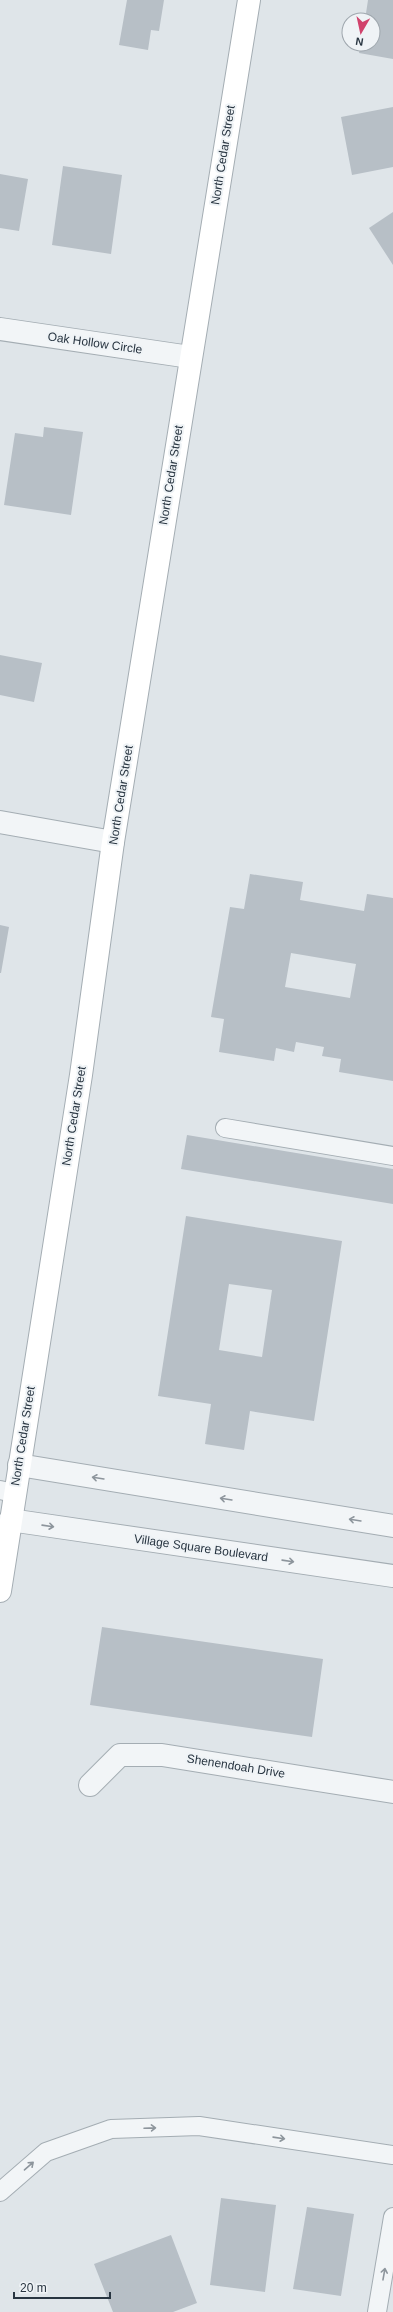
<svg xmlns="http://www.w3.org/2000/svg" width="393" height="2312" viewBox="0 0 393 2312" font-family="Helvetica,sans-serif">
<style>
.building{fill:#b7bfc6;fill-rule:evenodd}
.lines{fill:none;stroke-linecap:round;stroke-linejoin:round}
.lane-casing{stroke:#a4adb3;stroke-width:20}
.street-casing{stroke:#a4adb3;stroke-width:24}
.secondary-casing{stroke:#a4adb3;stroke-width:24}
.lane{stroke:#f2f5f7;stroke-width:18}
.street{stroke:#f2f5f7;stroke-width:22}
.secondary{stroke:#fff;stroke-width:22}
.oneway{stroke:#8d959c}
.labels{text-anchor:middle;stroke-width:4;stroke-linejoin:round;paint-order:stroke}
.street-label{font-size:12px;fill:#283541;stroke:#eff3f6}
</style>
<rect width="100%" height="100%" fill="#dfe5e9"/>
<path class="building" d="M127,0H164L159,31L151,30L148,50L119,45Z
M368,0H393V59L359,53L361,44H373V20H365Z
M393,107V167L352,175L341,117Z
M63,166L122,175L111,254L52,245Z
M0,174L28,179L19,231L0,228Z
M393,212V265L369,228Z
M44,427L83,432L71,515L4,505L15,433L43,437Z
M0,655L42,663L34,702L0,695Z
M250,874L303,882L300,900L364,911L367,894L393,898V1081L339,1072L341,1059L322,1056L324,1047L296,1042L294,1052L276,1048L274,1061L219,1052L224,1019L211,1017L230,907L244,909ZM291,953L356,964L350,998L285,987Z
M0,925L9,927L1,973H0Z
M187,1135L393,1169V1204L181,1169Z
M186,1216L342,1241L314,1421L250,1411L244,1450L205,1444L211,1404L158,1396ZM229,1284L272,1290L262,1357L219,1350Z
M102,1627L323,1659L312,1737L90,1705Z
M221,2198L276,2205L265,2292L210,2285Z
M307,2207L354,2214L341,2296L293,2289Z
M171,2235L197,2303L173,2312H113L94,2264Z"/>
<g class="lines">
<g class="lane-casing">
<path id="lane" d="M225,1128L393,1156
M0,1490L14,1493
M0,2192L46,2152L111,2129L199,2126L393,2155
M377,2312L393,2217"/>
</g>
<g class="street-casing">
<path id="street" d="M0,329L190,357
M0,822L113,842
M19,1465L393,1526
M10,1520L393,1576
M90,1785L120,1755H162L393,1792"/>
</g>
<g class="secondary-casing">
<path id="secondary" d="M0,1591L81,1075L113,842L249,0"/>
</g>
<use href="#lane" class="lane"/>
<use href="#street" class="street"/>
<use href="#secondary" class="secondary"/>
</g>
<defs><path id="oneway-shaft" d="M-6 0H5M1.5-3L5.5 0L1.5 3" fill="none" stroke-width="1.6" stroke-linecap="round" stroke-linejoin="round"/></defs>
<g class="oneway">
<use href="#oneway-shaft" transform="translate(98 1478) rotate(-171)"/>
<use href="#oneway-shaft" transform="translate(226 1499) rotate(-171)"/>
<use href="#oneway-shaft" transform="translate(355 1520) rotate(-171)"/>
<use href="#oneway-shaft" transform="translate(48 1526) rotate(8)"/>
<use href="#oneway-shaft" transform="translate(288 1561) rotate(8)"/>
<use href="#oneway-shaft" transform="translate(150 2128) rotate(-2)"/>
<use href="#oneway-shaft" transform="translate(279 2138) rotate(8)"/>
<use href="#oneway-shaft" transform="translate(29 2166) rotate(-41)"/>
<use href="#oneway-shaft" transform="translate(384 2274) rotate(-80)"/>
</g>
<g class="labels">
<g class="street-label">
<text transform="translate(223 155) rotate(-81)" y="4">North Cedar Street</text>
<text transform="translate(95 343) rotate(8)" y="4">Oak Hollow Circle</text>
<text transform="translate(171 475) rotate(-81)" y="4">North Cedar Street</text>
<text transform="translate(121 795) rotate(-81)" y="4">North Cedar Street</text>
<text transform="translate(74 1116) rotate(-81)" y="4">North Cedar Street</text>
<text transform="translate(23 1436) rotate(-81)" y="4">North Cedar Street</text>
<text transform="translate(201 1548) rotate(8)" y="4">Village Square Boulevard</text>
<text transform="translate(236 1766) rotate(9)" y="4">Shenendoah Drive</text>
</g>
</g>
<g transform="translate(361 32) rotate(189)"><circle r="19" fill="#eff3f6" stroke="#9fa7ae"/>
<path d="M0-3L7 15L0 10L-7 15Z" fill="#d1426c"/>
<text y="-6" font-size="11" font-weight="bold" text-anchor="middle" fill="#283541">N</text>
</g>
<path d="M14 2292v6h96v-6" fill="none" stroke="#283541" stroke-width="2"/>
<text x="20" y="2292" font-size="12" fill="#283541" stroke="#eff3f6" stroke-width="3" paint-order="stroke">20 m</text>
</svg>
